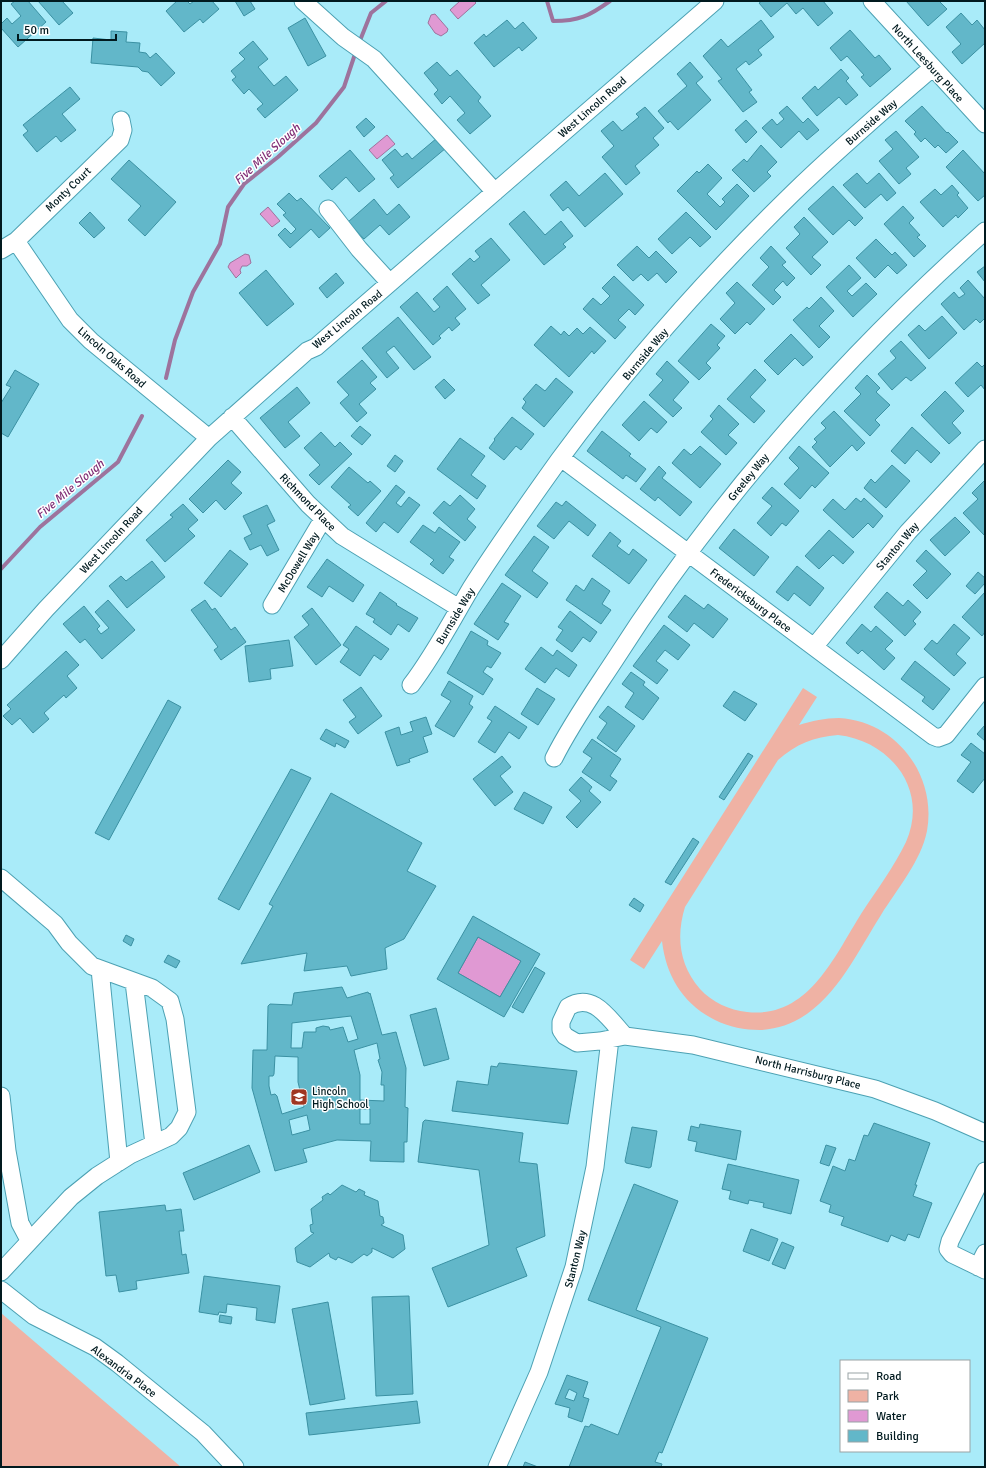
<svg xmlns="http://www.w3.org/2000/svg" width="986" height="1468" viewBox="0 0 986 1468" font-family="Signika,sans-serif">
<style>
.green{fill:#efb2a4;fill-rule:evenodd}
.water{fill:#e099d3;stroke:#9d739d}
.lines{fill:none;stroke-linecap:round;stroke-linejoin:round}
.stream{stroke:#9d739d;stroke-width:4}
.building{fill:#62b7c9;stroke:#3b91a3;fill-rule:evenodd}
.minor-casing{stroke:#4ca1b3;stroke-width:19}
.minor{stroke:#fff;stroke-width:17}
.labels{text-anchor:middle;stroke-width:3;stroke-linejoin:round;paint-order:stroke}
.street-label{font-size:11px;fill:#011a1f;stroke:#fff}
.poi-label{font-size:11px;fill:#011a1f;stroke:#fff;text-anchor:start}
.water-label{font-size:12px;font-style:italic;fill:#813077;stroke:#fff}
</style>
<rect width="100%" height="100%" fill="#a9ebf9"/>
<path class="green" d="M803,688L817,697L799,725C812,721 825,718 839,718C896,721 937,775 927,831C921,861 897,889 881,915C851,962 824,1027 760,1030C745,1030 729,1027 715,1020C683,1004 666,976 662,941L644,969L630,960ZM838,735C891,741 929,790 906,842C894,867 876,891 861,914C834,957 808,1019 747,1012C729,1010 712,1002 700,989C679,965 676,936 685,907L778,760C796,744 814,737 838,735Z
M1,1313L181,1467H1Z"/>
<path class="water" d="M460,1H474L476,3L458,19L450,10Z
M435,14L448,29L447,32L441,36L435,33L428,23L431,15Z
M387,135L395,144L377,159L369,150Z
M268,207L280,221L272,227L260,214Z
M245,254L249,255L251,263L247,266H242L240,270L241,273L236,278L228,267L230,263Z
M478,937L521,961L500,997L458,973Z"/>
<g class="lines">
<path class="stream" d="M547,1L553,21C579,21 589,16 610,1
M359,43L371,13L386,1
M166,378L175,340L193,292L220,244L228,207L244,184L278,157L316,123L344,87L356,51
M1,569L40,527L118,462L142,416"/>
</g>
<path class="building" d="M15,1H28L46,22L18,47L1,28V24L7,18L12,24L21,16L11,4Z
M38,1H62L73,13L59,25Z
M177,1H187L190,4L194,1H212L219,9L203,23L200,19L184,32L166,11Z
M235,1H250L255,9L244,16Z
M762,1H823L833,13L818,26L803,8L796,14L787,3L771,17L759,3Z
M906,1H939L947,9L928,26Z
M961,13L972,25L977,20L985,30V43L962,64L952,52L961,44L946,27Z
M305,18L326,56L308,66L288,28Z
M507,20L515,29L523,22L537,38L522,51L519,47L494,67L474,43L484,34L486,37Z
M761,20L774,37L758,50L762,55L749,65L746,61L736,69L752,90L749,92L757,102L743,112L718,81L722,79L703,56L721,39L728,47Z
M850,30L875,58L879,55L891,69L870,87L861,77L864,75L847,56L841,61L830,48Z
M111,31L127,32L126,42L140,43L139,52L146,53L150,58L156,53L175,73L161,86L148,72L142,71L138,67L91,63L93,38L111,40Z
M253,41L268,59L258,67L274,86L286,76L298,90L265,118L257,109L263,104L249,89L244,94L232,80L236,77L231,71L245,59L239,53Z
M437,62L450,76L457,70L481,97L478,101L491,116L470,134L457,120L465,113L450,96L442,104L434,94L438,90L424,73Z
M690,62L703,77L696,83L711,100L678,130L670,121L668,123L658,111L687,86L677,74Z
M841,69L849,78L846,81L858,95L846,105L839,97L817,116L802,98L815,86L818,90Z
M70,87L80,99L62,114L76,130L61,142L56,136L37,152L23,135L28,131L23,125Z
M787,106L803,123L808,118L819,130L807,140L799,131L781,148L762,128L772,119L777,125L784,119L779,113Z
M922,106L947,133L948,132L958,142L946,153L938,145L935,148L925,138L921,142L914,134L916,132L905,121Z
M645,107L664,128L653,138L659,145L635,166L640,173L626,185L602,157L614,146L601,131L613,121L622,131L639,117L636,114Z
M366,118L375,127L364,137L356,127Z
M746,120L757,132L746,143L735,130Z
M896,131L919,157L906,168L911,174L899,184L879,161L893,149L885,140Z
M437,138L446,148L398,188L390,178L394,175L382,160L395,149L402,157L407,153L412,159Z
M761,145L777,162L767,172L771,176L754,192L732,170L744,159L747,162Z
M350,150L375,179L359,192L346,177L332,190L319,176Z
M963,150L985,174V195L978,201L946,167Z
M129,160L176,202L145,236L128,220L141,206L111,179Z
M708,164L722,178L707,194L720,207L725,202L722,199L737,184L749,196L716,230L677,191L697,171L699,173Z
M605,173L623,194L585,227L568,207L563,211L550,195L566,181L579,196Z
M857,173L867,184L879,173L896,193L887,201L881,194L865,208L843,185Z
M952,185L959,193L957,195L968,208L958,218L956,215L943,227L920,202L935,189L941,195Z
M833,186L863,218L855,226L849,220L833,235L808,209Z
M289,193L297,201L301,198L330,228L319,238L311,229L290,248L278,235L285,228L291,234L296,229L283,215L286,213L277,204Z
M374,199L387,215L399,204L410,217L389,235L380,225L364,239L348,222Z
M903,206L914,218L909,223L920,235L917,237L926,246L914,257L884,224Z
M524,211L545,235L561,221L573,236L563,244L566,247L544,265L509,224Z
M90,212L105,228L94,238L79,223Z
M686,212L711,237L700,247L690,237L672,254L658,239Z
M804,217L828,242L812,257L821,265L811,275L786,248L800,234L794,227Z
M491,238L510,260L481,285L490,295L478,304L452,274L470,258L474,262L480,257L475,251Z
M876,239L892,255L895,252L907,265L897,274L888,265L875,278L856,258Z
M637,246L649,258L656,251L677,272L666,283L657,273L648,281L641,274L633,281L617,265Z
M771,246L786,262L782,265L795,278L787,286L783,281L774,290L781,297L773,305L752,285L769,267L760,258Z
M849,265L861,278L847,291L852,296L866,283L877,294L853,317L826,287Z
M985,266V282L977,272Z
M266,270L294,304L267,326L239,293Z
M336,273L344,283L327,298L319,288Z
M614,276L644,305L635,315L629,309L618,320L626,327L615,339L583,309L593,298L601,305L610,296L602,288Z
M968,280L985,299V318L980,323L976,319L964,330L941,304L954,292L959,298L965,294L960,288Z
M737,282L765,309L750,325L747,322L735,334L720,319L735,303L726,293Z
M447,286L466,309L455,318L460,324L452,331L449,327L439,336L441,338L433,345L400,307L417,292L434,312L440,307L433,299Z
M821,297L834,311L819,326L830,337L819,348L793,320L807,307L809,309Z
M942,316L957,333L929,359L908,335L919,325L925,331Z
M398,317L431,357L414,370L394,346L386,352L399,368L387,378L362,348Z
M711,324L725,336L717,345L720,348L706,363L711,368L699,380L678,361Z
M551,326L561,335L564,331L569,336L577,328L583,334L590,327L606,341L594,354L592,351L569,377L534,345Z
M791,334L813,357L803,366L795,358L778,375L764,361Z
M901,341L926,368L911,381L906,377L892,390L878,374L896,358L890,351Z
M362,360L377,377L370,383L376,389L359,404L367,413L357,422L340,403L349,395L337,382Z
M667,361L689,382L673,400L682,408L673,417L649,395L663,380L656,374Z
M977,362L982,367L985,364V390L981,385L968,397L955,383Z
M755,369L766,380L750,397L765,411L754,423L727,399Z
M15,370L39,384L8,437L1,433V403L11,387L6,385Z
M867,375L880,388L876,392L890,405L875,420L880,425L870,436L844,411L861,394L855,388Z
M556,378L573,392L544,427L522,408L526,402L523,399L536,384L545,391Z
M444,379L455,390L445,399L435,387Z
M297,387L310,403L288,422L300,436L285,448L260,418Z
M945,391L964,411L952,423L961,433L949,444L921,415Z
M644,401L667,422L657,433L651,428L639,441L622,425Z
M719,405L739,424L728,435L737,443L726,455L701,432L713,419L710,416Z
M834,411L865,443L857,451L852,445L830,467L812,447L817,442L814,439L826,428L821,423Z
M512,417L534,434L521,450L516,446L504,460L489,448L495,440L494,439Z
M360,426L371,435L362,445L351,436Z
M912,427L940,453L931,463L917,450L905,464L891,451Z
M602,431L631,454L629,456L646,469L636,482L626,475L623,479L587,451Z
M321,432L335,447L340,442L352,454L319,485L309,475L320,465L304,448Z
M460,438L485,456L471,475L486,486L477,499L437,469Z
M700,446L721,464L700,488L672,463L684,449L691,455Z
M799,446L829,473L815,488L812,485L800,499L784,484L799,468L789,458Z
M395,455L403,461L395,472L387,466Z
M228,460L241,472L231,483L242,493L225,510L216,500L203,513L189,499Z
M892,465L910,481L886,508L864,488L871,479L875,483Z
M659,466L666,473L662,478L692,502L680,516L658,497L655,501L640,489Z
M349,467L368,483L370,481L381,491L358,516L348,507L351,505L331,487Z
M984,481L985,482V536L963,513L978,499L972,493Z
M396,485L405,492L396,503L401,507L409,497L420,505L398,533L384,522L376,532L366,523Z
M772,487L799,511L786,526L782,523L771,536L757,523L772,506L762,498Z
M460,495L475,509L467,519L476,527L465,541L433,513L444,501L450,506Z
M856,498L861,502L864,498L883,516L873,528L868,523L853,538L823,510L833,499L845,510Z
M566,501L596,525L588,536L569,521L554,539L537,526L556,502L562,506Z
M183,504L198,520L188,529L195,536L165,562L146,540L173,517L170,515Z
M267,505L275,521L267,525L279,550L267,556L261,545L250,550L244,538L252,534L243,516Z
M955,517L970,532L945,556L930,540Z
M423,525L435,533L439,527L460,542L449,557L454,560L443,574L430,564L434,560L410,542Z
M734,529L769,557L754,576L719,548Z
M829,530L854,552L843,564L833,555L819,569L805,556Z
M610,532L621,541L617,546L629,555L633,549L647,560L629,584L592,556Z
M534,536L549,547L532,571L548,583L537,598L505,575Z
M230,550L248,564L221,597L204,583Z
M926,550L951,574L927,599L913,585L927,571L916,561Z
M327,559L364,585L353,602L329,586L322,597L307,587Z
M152,561L165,577L127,608L109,586L121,576L126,581Z
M797,566L824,588L810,606L794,593L788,601L776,592Z
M978,572L985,578V583L975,594L966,586Z
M592,578L610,591L602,604L611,610L601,624L566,600L576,585L584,591Z
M502,583L521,596L504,622L509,624L498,640L474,624Z
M380,592L397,604L396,605L418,618L409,632L398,624L391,635L373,622L375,619L366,614Z
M887,592L903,606L908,600L921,612L913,621L916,624L905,636L874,607Z
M985,592V632L982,636L962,617Z
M685,595L704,609L708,604L728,619L713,638L694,623L687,632L668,617Z
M108,600L135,630L102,659L85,639L80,643L63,624L84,606L100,626L97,629L101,634L109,628L95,612Z
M205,600L212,610L215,608L231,630L235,627L246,642L221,660L214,650L218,647L191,610Z
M312,608L341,645L316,665L294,637L309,625L302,616Z
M570,611L597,632L590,642L583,637L572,652L556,640L563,630L558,627Z
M862,624L871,632L876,626L893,641L885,649L895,658L884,670L862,650L858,654L846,643Z
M954,624L970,638L956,654L966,663L954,676L924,649L932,640L937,644Z
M664,625L690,645L678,660L665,650L656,661L668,670L657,684L633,666Z
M356,626L389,649L381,660L374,655L360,676L340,662L349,649L343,645Z
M471,631L488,641L487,645L501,653L491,668L487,666L483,672L493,679L483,695L447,673Z
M289,640L293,666L270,669L271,679L249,682L245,646Z
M541,647L553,656L557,650L577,665L569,677L556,668L545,683L525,669Z
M66,651L79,665L67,676L77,688L66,698L64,695L44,713L49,719L33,733L20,718L12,725L3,716L11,709L7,705Z
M915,661L950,689L933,710L922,701L925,697L901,679Z
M631,672L645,682L643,685L659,698L643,720L625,707L634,693L622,684Z
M449,681L473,696L469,704L473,707L454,737L435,726L451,701L441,695Z
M361,687L382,716L358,734L349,722L356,717L343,700Z
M537,688L555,699L538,725L521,714Z
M734,691L757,704L745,721L723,706Z
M168,700L181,707L109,840L95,833Z
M495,706L527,727L519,739L509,732L495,753L478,742L492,721L487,718Z
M608,706L635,726L616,752L597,738L607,723L599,717Z
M426,717L432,734L423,737L428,752L409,759L410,762L397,766L385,732L399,727L401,735L413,731L410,722Z
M985,725V741L977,734Z
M326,729L349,741L345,748L336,743L335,747L320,739Z
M592,739L621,759L610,776L617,781L610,791L582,772L592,758L583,752Z
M971,743L985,754V778L973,793L957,781L971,762L961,755Z
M748,753L753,756L724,800L719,797Z
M502,756L511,767L500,776L513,792L495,806L473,779Z
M291,769L311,778L239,910L218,899Z
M581,777L592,787L589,791L601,802L577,828L566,817L581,801L569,790Z
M524,792L552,807L543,824L514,809Z
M331,793L422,843L407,871L436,886L404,939L385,948L387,969L351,976L347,966L304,971L307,953L241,964L273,906L269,904Z
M693,838L699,842L671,885L665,882Z
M634,898L644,905L640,912L629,905Z
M473,916L540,954L504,1017L437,979ZM478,937L521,961L500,997L458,973Z
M126,935L134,939L131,946L123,941Z
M168,955L180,961L176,968L164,962Z
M535,967L545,973L523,1013L512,1007Z
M342,987L347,998L368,992L369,994L370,993L382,1035L396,1032L406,1068L405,1107L408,1108L407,1142H404V1162L370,1161L371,1141L337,1140L303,1149L307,1162L275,1171L252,1088L253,1050H267L268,1006L270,1004L292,1005L294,993ZM351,1016L358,1039L348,1042L343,1027L330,1030L329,1027L323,1026L316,1028V1032H304L302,1048H291L292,1023ZM377,1043L380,1059L378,1060L382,1072L381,1085H384V1101L360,1100V1075L354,1050ZM275,1056L298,1057V1082L304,1107L282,1114L277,1096L275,1094L271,1095L269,1086V1076H273L274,1074ZM360,1109H370V1124H360ZM307,1115L310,1130L292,1135L289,1120Z
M436,1008L449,1059L424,1066L410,1015Z
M499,1063L577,1071L568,1124L452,1111L457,1081L488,1085L491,1066L497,1067Z
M425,1120L523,1133L519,1162L537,1164L545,1236L516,1248L527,1276L448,1307L432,1268L489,1245L479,1170L418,1162L423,1122Z
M874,1123L930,1143L915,1185H917L913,1196L932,1203L919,1238L908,1234L905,1241L891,1235L888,1242L841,1225L844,1217L829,1212L831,1205L820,1201L833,1166L845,1171L849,1159L855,1161L864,1135L868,1136Z
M700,1124L741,1131L736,1160L695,1151L697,1142L688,1140L691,1126L699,1128Z
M632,1127L657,1131L651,1167L649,1168L626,1163L625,1161Z
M249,1145L260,1172L194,1200L183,1173Z
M826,1145L836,1148L829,1166L820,1163Z
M728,1164L799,1180L791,1214L763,1207L764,1203L749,1200L748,1204L729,1199L731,1191L722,1189Z
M634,1184L678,1201L636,1310L708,1338L662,1453L659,1452L655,1462L662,1464L661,1467H569L585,1426L589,1427L591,1424L618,1435L661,1327L588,1300Z
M342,1185L356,1192L359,1189L365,1192L364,1195L378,1201L380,1216L383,1217L384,1223L381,1225L403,1235L405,1249L393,1258L372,1248V1252L367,1256L364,1254L352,1263L338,1257L336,1260L330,1257L329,1253L310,1267L297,1262L295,1248L314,1233L311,1232L310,1225L313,1224L311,1209L323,1200L322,1197L328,1193L330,1195Z
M165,1205L166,1211L181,1209L184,1231H179L182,1255L186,1254L189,1273L136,1281L137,1289L119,1292L116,1275L106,1276L99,1212Z
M751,1229L778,1239L769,1261L743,1251Z
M782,1242L794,1247L785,1269L772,1264Z
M204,1276L280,1286L275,1323L256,1320L257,1308L227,1304L226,1313L219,1312L218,1315L199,1312Z
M409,1296L413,1394L376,1396L372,1297Z
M328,1302L345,1399L310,1405L292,1309Z
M220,1315L232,1317L231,1324L219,1322Z
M567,1375L588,1382L583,1397L589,1399L582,1422L568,1417L570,1408L555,1404ZM569,1389L577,1393L574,1401L565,1398Z
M417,1401L420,1423L309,1435L306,1413Z
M525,1462L538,1467H523Z"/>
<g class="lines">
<g class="minor-casing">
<path id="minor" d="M303,1L343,37L374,59L495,192
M872,1L985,124
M328,209L359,249L390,283
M16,241L70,320L91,341L209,438
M1,250L16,241L120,140L123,130L121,120
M232,417L308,504L342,536L459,608
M561,458L933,736L938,738L946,735L985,686
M272,605L323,519
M814,647L908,532L985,449
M1,660L46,609L209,438L307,351L316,347L715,1
M411,685C434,655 452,620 471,588C499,544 529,502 559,460C629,365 708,276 793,193C837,150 885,109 932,68
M554,758C571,724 593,693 614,661C716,501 843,358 985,231
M1,878L55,924L69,943L92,966L152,988L170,1001L175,1019L187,1112L179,1128L171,1136L130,1155L97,1176L71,1197L1,1272
M100,969L119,1162
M134,982L154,1144
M625,1036C609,1019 593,991 568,1007L561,1022V1030L565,1036L577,1043L600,1041L625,1036L693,1045L875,1089L935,1111L985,1133
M1,1096L7,1151
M1,1152L7,1151L20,1223L29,1240
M985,1171L950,1241L948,1249L952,1254L985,1270
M978,1267L985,1253
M1,1290L34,1316L95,1347L117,1363L203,1433L235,1467
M497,1467L539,1372L574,1267L595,1167L610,1039"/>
</g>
<use href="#minor" class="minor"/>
</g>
<defs>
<g id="school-square" transform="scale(0.9)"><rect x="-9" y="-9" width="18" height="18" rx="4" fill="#9f3621" stroke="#fff"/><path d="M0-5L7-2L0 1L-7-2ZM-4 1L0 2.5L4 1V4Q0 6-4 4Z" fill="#fff"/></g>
</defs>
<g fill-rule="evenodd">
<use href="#school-square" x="299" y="1097"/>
</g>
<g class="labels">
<g class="street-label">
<text transform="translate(928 63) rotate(48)" y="4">North Leesburg Place</text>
<text transform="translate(592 107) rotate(-41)" y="4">West Lincoln Road</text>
<text transform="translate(871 122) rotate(-41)" y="4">Burnside Way</text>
<text transform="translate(68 189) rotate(-44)" y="4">Monty Court</text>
<text transform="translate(347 319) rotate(-39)" y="4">West Lincoln Road</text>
<text transform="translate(645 354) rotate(-50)" y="4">Burnside Way</text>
<text transform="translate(112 357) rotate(41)" y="4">Lincoln Oaks Road</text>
<text transform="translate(748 477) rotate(-51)" y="4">Greeley Way</text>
<text transform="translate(308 502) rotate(46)" y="4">Richmond Place</text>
<text transform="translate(111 540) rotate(-47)" y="4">West Lincoln Road</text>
<text transform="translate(897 546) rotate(-50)" y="4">Stanton Way</text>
<text transform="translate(298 562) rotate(-59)" y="4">McDowell Way</text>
<text transform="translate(751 600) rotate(37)" y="4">Fredericksburg Place</text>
<text transform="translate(455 616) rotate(-59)" y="4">Burnside Way</text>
<text transform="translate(808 1072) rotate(14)" y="4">North Harrisburg Place</text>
<text transform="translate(575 1259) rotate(-76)" y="4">Stanton Way</text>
<text transform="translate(124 1371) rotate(37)" y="4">Alexandria Place</text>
</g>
<g class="poi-label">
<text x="312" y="1095">Lincoln<tspan x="312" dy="13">High School</tspan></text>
</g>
<g class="water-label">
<text transform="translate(267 154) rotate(-42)" y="4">Five Mile Slough</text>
<text transform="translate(70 489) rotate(-40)" y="4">Five Mile Slough</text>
</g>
</g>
<rect width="986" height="1468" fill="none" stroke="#011a1f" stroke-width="4"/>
<rect x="840" y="1360" width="130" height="92" fill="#ffffff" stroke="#99a3a5"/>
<rect x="848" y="1373" width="20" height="6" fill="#ffffff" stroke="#99a3a5"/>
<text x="876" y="1380" font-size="12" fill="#011a1f">Road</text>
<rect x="848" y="1390" width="20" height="12" fill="#efb2a4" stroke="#99a3a5"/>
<text x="876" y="1400" font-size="12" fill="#011a1f">Park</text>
<rect x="848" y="1410" width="20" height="12" fill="#e099d3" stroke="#99a3a5"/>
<text x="876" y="1420" font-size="12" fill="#011a1f">Water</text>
<rect x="848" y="1430" width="20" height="12" fill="#62b7c9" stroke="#99a3a5"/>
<text x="876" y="1440" font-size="12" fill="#011a1f">Building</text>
<path d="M18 34v6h98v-6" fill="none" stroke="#011a1f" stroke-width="2"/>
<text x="24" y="34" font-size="12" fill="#011a1f" stroke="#ffffff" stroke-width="3" paint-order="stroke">50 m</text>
</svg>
